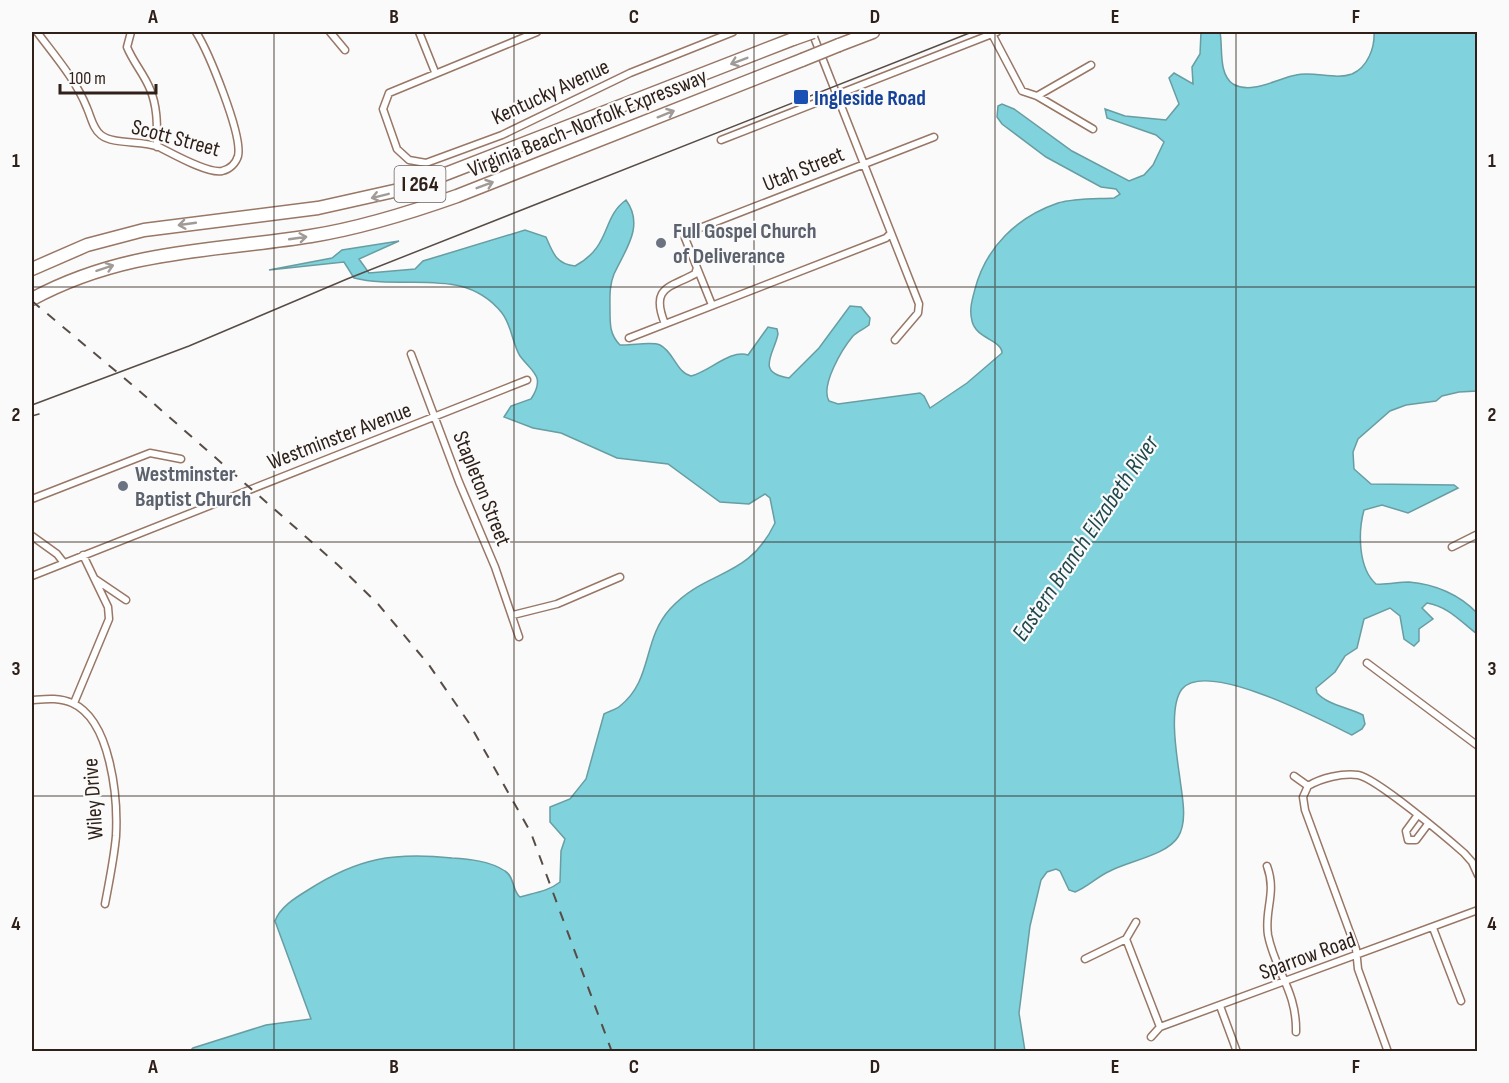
<svg xmlns="http://www.w3.org/2000/svg" width="1509" height="1083" viewBox="0 0 1509 1083" font-family="'Sofia Sans Condensed',sans-serif">
<style>
.water{fill:#80d2dc;stroke:#689da2;stroke-width:1.5}
.lines{fill:none;stroke-linecap:round;stroke-linejoin:round}
.minor-casing{stroke:#987766;stroke-width:9}
.motorway-casing{stroke:#987766;stroke-width:15}
.minor{stroke:#fff;stroke-width:6}
.motorway{stroke:#fff;stroke-width:12}
.tram{stroke:#574c46;stroke-width:1.5}
.rail{stroke:#574c46;stroke-width:2;stroke-dasharray:10 10;stroke-linecap:butt}
.motorway-bridge-casing{stroke:#987766;stroke-width:15;stroke-linecap:butt}
.motorway-bridge{stroke:#fff;stroke-width:12}
.oneway{stroke:#a19b98}
.grid{fill:none;stroke:#2f211a;stroke-width:1.5;stroke-opacity:0.55}
.transit-dot{fill:#1a4fb4;stroke:#fafafa;stroke-width:2}
.worship-dot{fill:#6b7280;stroke:#fafafa;stroke-width:2}
.labels{text-anchor:middle;stroke-width:4.5;stroke-linejoin:round;paint-order:stroke}
.shield{fill:#fafafa;stroke:#6c625d;stroke-width:1.5}
.shield-label{font-size:21px;font-weight:bold;fill:#2f211a}
.street-label{font-size:22px;fill:#2f211a;stroke:#fafafa}
.transit-label{font-size:22px;font-weight:bold;fill:#164399;stroke:#fafafa;text-anchor:start}
.worship-label{font-size:22px;font-weight:bold;fill:#5b616d;stroke:#fafafa;text-anchor:start}
.water-label{font-size:24px;font-style:italic;fill:#21484d;stroke:#fafafa}
.neatline{fill:none;stroke:#2f211a;stroke-width:2}
.grid-label{font-size:20px;text-anchor:middle;font-weight:bold;fill:#2f211a}
</style>
<rect width="100%" height="100%" fill="#fafafa"/>
<path class="water" d="M1201,32H1220C1223,47 1218,74 1233,84C1252,95 1278,78 1296,75C1313,71 1336,80 1352,74C1368,67 1375,47 1374,32H1477V391L1459,392L1442,396L1436,401L1406,405L1390,411L1358,439L1353,452L1354,469L1371,484L1454,485L1458,488L1408,513L1382,505L1364,510C1358,532 1358,568 1376,584C1387,585 1398,582 1409,582C1435,584 1460,595 1477,613V634C1460,621 1449,607 1427,603L1422,608L1433,619L1419,629V641L1414,646L1404,639L1400,616L1390,608L1364,619L1357,648L1345,656L1335,672L1316,688L1317,693C1328,705 1347,707 1363,715L1365,724L1362,729L1352,735C1323,721 1207,659 1182,689C1168,707 1177,757 1180,779C1182,796 1188,821 1178,837C1167,855 1129,861 1110,871C1098,876 1088,887 1075,892L1069,890L1060,871L1056,869L1047,872L1041,880L1030,926L1019,1013L1025,1051H190L193,1048L266,1025L311,1019L275,921C280,907 295,898 308,890C358,858 393,852 452,858C469,859 490,861 505,871C515,877 512,891 520,897C534,893 549,891 560,882L561,851L565,839L550,822V807L570,799L586,779L604,714C609,711 616,710 620,706C653,680 642,640 670,609C706,569 748,580 775,523L770,498L765,494L749,504L720,502L668,464L617,458L561,433L533,428L504,417L511,406L531,399C546,376 532,372 520,356C512,343 512,326 502,313C464,265 405,291 354,278L344,262L269,270L332,258L342,250L399,241L359,259L369,273L415,269L423,261L525,230L546,237C553,253 556,264 575,266C612,246 601,218 626,200C645,226 625,250 614,274C609,286 610,298 610,311C610,325 610,335 620,345C632,346 650,341 660,345C674,352 676,372 691,376C709,372 730,349 748,355L768,327L777,329L778,334C774,354 755,373 789,378L819,348L850,306L861,307L870,318L869,325C864,329 857,332 853,336C842,349 820,386 829,401L838,404L920,393L924,396L930,408L967,383L1002,353C1002,340 976,339 972,321C969,310 972,300 975,289C986,247 1017,217 1058,203C1075,198 1096,199 1114,198L1120,194L1116,189L1101,187L1046,157L1002,124L997,117L998,106L1002,104L1014,109L1072,151L1129,181L1144,175L1153,165L1164,142L1156,135L1107,118L1105,109L1125,116L1166,120L1179,104L1169,78L1174,73L1193,84L1192,67L1200,54Z"/>
<g class="lines">
<g class="minor-casing">
<path id="minor" d="M37,32C55,56 76,80 87,108C91,117 93,129 101,135C114,145 142,140 159,147C173,154 208,174 222,171C230,169 236,163 238,156C243,135 208,51 196,32
M131,32L127,47C133,62 144,74 150,89C158,108 157,127 157,147
M330,32L345,50
M419,32L435,72
M537,32L389,93L383,109L397,149L409,160L426,163L502,135L630,73L733,32
M812,32L919,304L918,313L895,340
M992,34L1022,91L1037,96L1093,129
M1037,96L1091,65
M721,140L997,32
M712,305L685,238L687,233L934,137
M665,324C650,287 669,288 695,274L697,268
M629,338L886,238L890,234
M411,354L459,482L495,567L519,637
M32,499L150,453L181,459
M32,536L57,554L64,563
M1452,547L1478,534
M32,576L527,380
M95,579L126,600
M513,615L557,604L620,577
M1367,663L1478,746
M32,700C45,699 59,697 72,703C111,720 118,798 116,836C114,859 109,882 105,904
M74,703L109,619L108,607L83,555
M1294,776L1308,786
M1308,786L1303,797L1305,810L1356,949L1358,969L1388,1052
M1308,786C1321,778 1342,773 1358,775C1376,778 1447,838 1464,853L1472,862L1478,875
M1417,816L1406,831L1408,840H1416L1428,824
M1267,866C1277,893 1264,910 1268,935C1275,971 1297,991 1296,1032
M1433,928L1461,1001
M1126,939L1160,1027
M1085,959L1126,939L1136,922
M1220,1006L1237,1052
M1151,1037L1160,1027L1478,910"/>
</g>
<g class="motorway-casing">
<path id="motorway" d="M839,45L873,32
M32,269L87,245L144,230L318,208L412,187L793,39
M32,299C125,249 210,252 311,236C361,228 409,213 457,196L802,60"/>
</g>
<use href="#minor" class="minor"/>
<use href="#motorway" class="motorway"/>
<path class="tram" d="M32,405L189,346L347,279L972,32
M32,416L39,414"/>
<path class="rail" d="M32,301L136,388L338,565L378,604L429,665L469,723L531,833L612,1052"/>
<g class="motorway-bridge-casing">
<path id="motorway-bridge" d="M793,39L813,32
M802,60L839,45"/>
</g>
<use href="#motorway-bridge" class="motorway-bridge"/>
</g>
<defs><path id="oneway-shaft" d="M-6 0H5M1.5-3L5.5 0L1.5 3" fill="none" stroke-width="1.6" stroke-linecap="round" stroke-linejoin="round" transform="scale(1.5)"/></defs>
<g class="oneway">
<use href="#oneway-shaft" transform="translate(739 61) rotate(159)"/>
<use href="#oneway-shaft" transform="translate(666 114) rotate(-22)"/>
<use href="#oneway-shaft" transform="translate(485 185) rotate(-21)"/>
<use href="#oneway-shaft" transform="translate(380 196) rotate(166)"/>
<use href="#oneway-shaft" transform="translate(187 224) rotate(172)"/>
<use href="#oneway-shaft" transform="translate(298 238) rotate(-8)"/>
<use href="#oneway-shaft" transform="translate(105 268) rotate(-18)"/>
</g>
<path class="grid" d="M274,32V1052M514,32V1052M754,32V1052M995,32V1052M1236,32V1052M32,287H1478M32,542H1478M32,796H1478"/>
<rect class="transit-dot" x="793" y="89" width="16" height="16" rx="3"/>
<g class="worship-dot">
<circle cx="661" cy="243" r="6"/>
<circle cx="123" cy="486" r="6"/>
</g>
<g class="labels">
<rect class="shield" x="394.5" y="166" width="51" height="36" rx="4.5"/>
<g class="shield-label">
<text x="420" y="191">I 264</text>
</g>
<g class="street-label">
<text transform="translate(550 91) rotate(-25)" y="8">Kentucky Avenue</text>
<text transform="translate(587 122) rotate(-22)" y="8">Virginia Beach-Norfolk Expressway</text>
<text transform="translate(176 137) rotate(15)" y="8">Scott Street</text>
<text transform="translate(803 168) rotate(-22)" y="8">Utah Street</text>
<text transform="translate(339 435) rotate(-21)" y="8">Westminster Avenue</text>
<text transform="translate(483 488) rotate(68)" y="8">Stapleton Street</text>
<text transform="translate(92 799) rotate(-94)" y="8">Wiley Drive</text>
<text transform="translate(1307 955) rotate(-20)" y="8">Sparrow Road</text>
</g>
<g class="transit-label">
<text x="814" y="105">Ingleside Road</text>
</g>
<g class="worship-label">
<text x="673" y="238">Full Gospel Church<tspan x="673" dy="25">of Deliverance</tspan></text>
<text x="135" y="481">Westminster<tspan x="135" dy="25">Baptist Church</tspan></text>
</g>
<g class="water-label">
<text transform="translate(1085 538) rotate(-56)" y="8">Eastern Branch Elizabeth River</text>
</g>
</g>
<rect width="1509" height="1083" fill="none" stroke="#fafafa" stroke-width="66"/>
<path d="M60 84v9h96v-9" fill="none" stroke="#2f211a" stroke-width="3"/>
<text x="69" y="84" font-size="18" fill="#2f211a" stroke="#fafafa" stroke-width="4.5" paint-order="stroke">100 m</text>
<rect x="33" y="33" width="1443" height="1017" class="neatline"/>
<g class="grid-label">
<text x="153" y="23">A</text>
<text x="394" y="23">B</text>
<text x="634" y="23">C</text>
<text x="875" y="23">D</text>
<text x="1115" y="23">E</text>
<text x="1356" y="23">F</text>
<text x="16" y="167">1</text>
<text x="1492" y="167">1</text>
<text x="16" y="421">2</text>
<text x="1492" y="421">2</text>
<text x="16" y="675">3</text>
<text x="1492" y="675">3</text>
<text x="16" y="930">4</text>
<text x="1492" y="930">4</text>
<text x="153" y="1073">A</text>
<text x="394" y="1073">B</text>
<text x="634" y="1073">C</text>
<text x="875" y="1073">D</text>
<text x="1115" y="1073">E</text>
<text x="1356" y="1073">F</text>
</g>
</svg>
